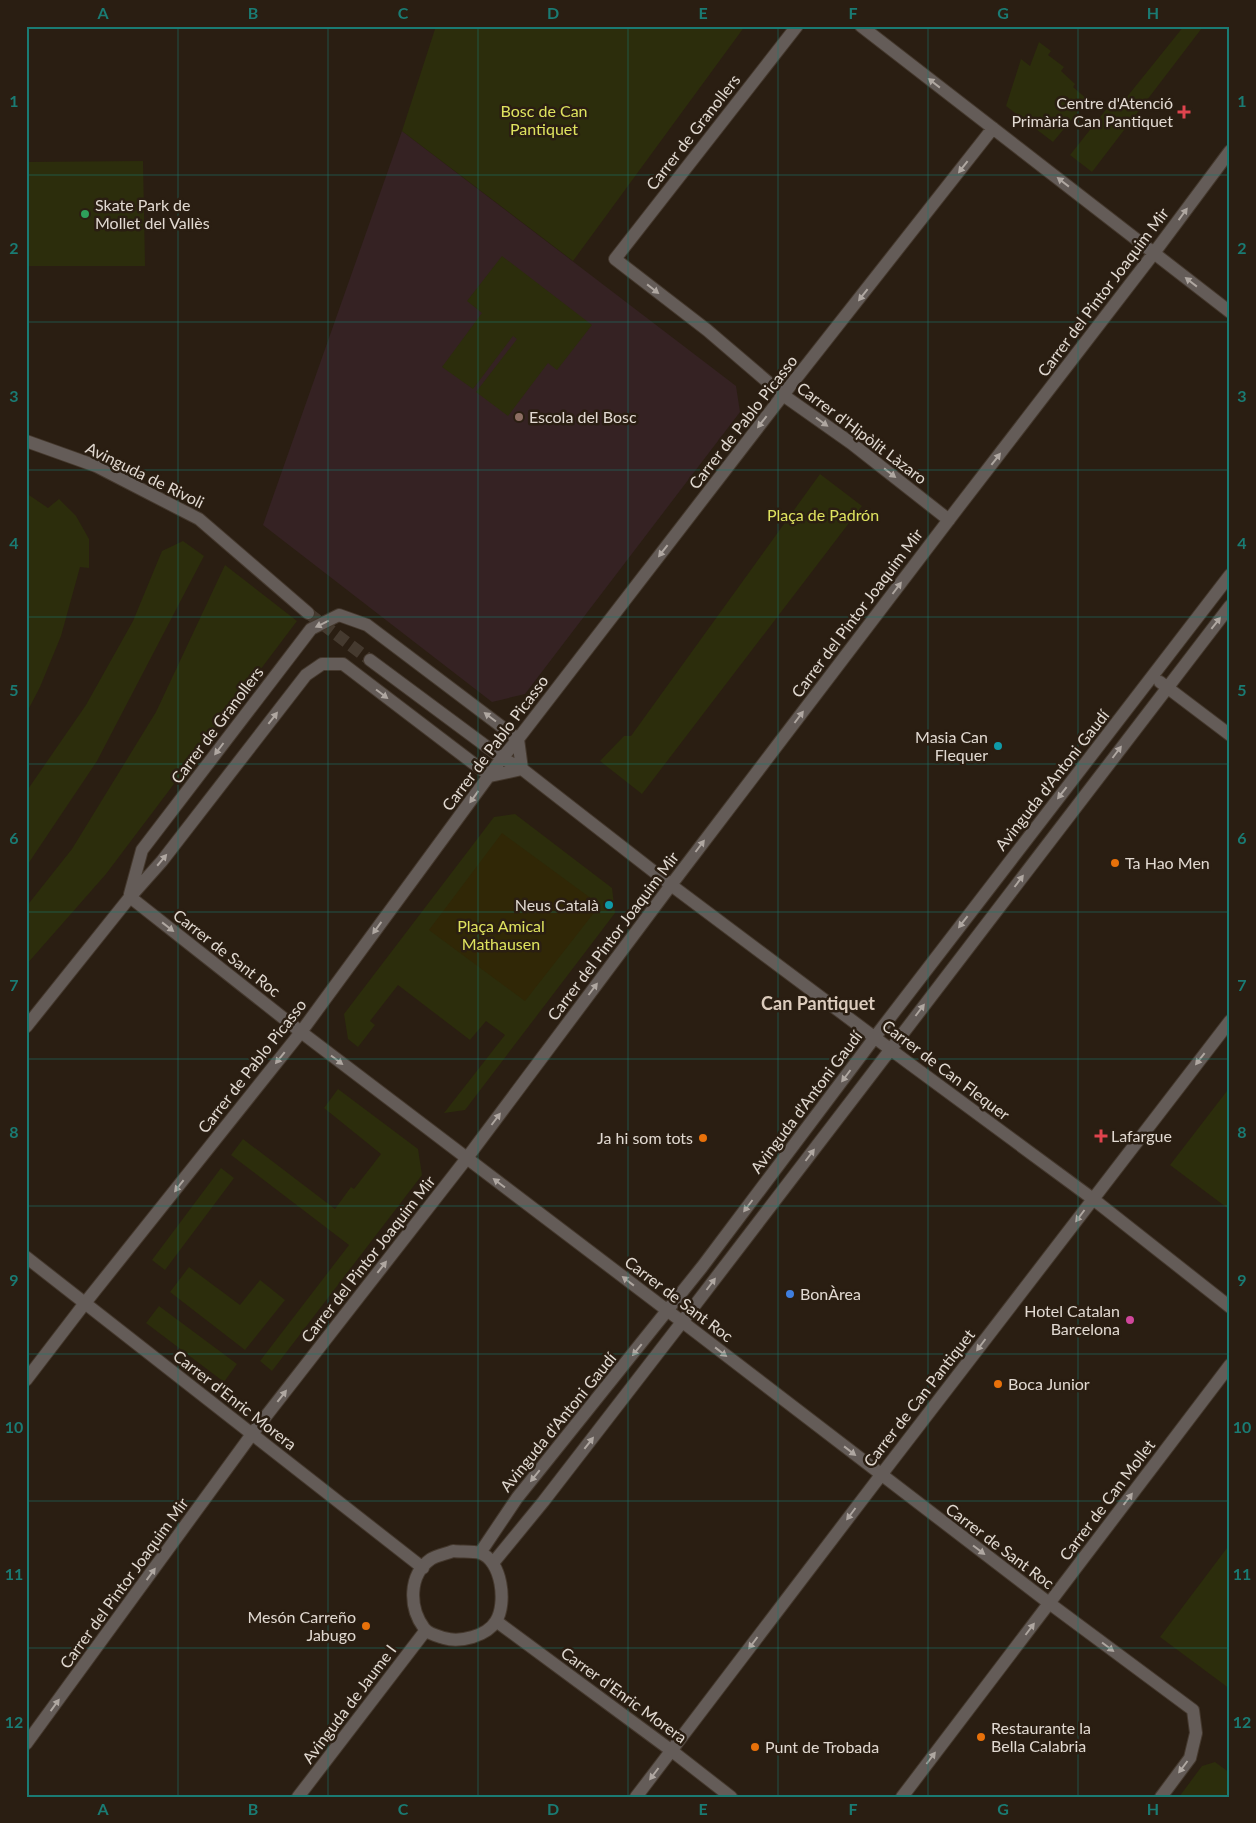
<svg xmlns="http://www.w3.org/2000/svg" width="1256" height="1823" viewBox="0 0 1256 1823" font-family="Lato,sans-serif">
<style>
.education{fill:#352223}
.green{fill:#2c2d0c}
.sand{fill:#302706}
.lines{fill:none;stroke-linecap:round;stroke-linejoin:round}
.minor-tunnel{stroke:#453a2f;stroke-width:12;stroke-dasharray:12 6;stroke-linecap:butt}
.minor-casing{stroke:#44382d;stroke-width:14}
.minor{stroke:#645c58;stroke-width:12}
.oneway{fill:#afa7a1}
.grid{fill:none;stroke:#1a7b73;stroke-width:1;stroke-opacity:0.55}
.health-dot{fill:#e0444e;stroke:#2a1e12;stroke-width:2}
.leisure-dot{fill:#2e9e5b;stroke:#2a1e12;stroke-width:2}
.education-dot{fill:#8d6e63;stroke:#2a1e12;stroke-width:2}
.culture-dot{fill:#0f9aa8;stroke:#2a1e12;stroke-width:2}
.food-dot{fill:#e8710a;stroke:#2a1e12;stroke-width:2}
.shop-dot{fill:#3f7fe0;stroke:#2a1e12;stroke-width:2}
.hotel-dot{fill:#d1479c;stroke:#2a1e12;stroke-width:2}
.labels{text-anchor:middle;stroke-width:5;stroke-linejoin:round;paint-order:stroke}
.poi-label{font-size:16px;fill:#e1d9d1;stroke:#2a1e12;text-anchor:start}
.park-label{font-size:16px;fill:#dfe35f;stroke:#2a1e12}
.street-label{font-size:16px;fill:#e1d9d1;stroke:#2a1e12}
.neighbourhood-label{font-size:18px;font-weight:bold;fill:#dbcbbc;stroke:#2a1e12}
.neatline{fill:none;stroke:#1a7b73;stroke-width:2}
.grid-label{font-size:16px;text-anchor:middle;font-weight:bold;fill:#1a7b73}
</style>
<rect width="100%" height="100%" fill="#2a1e12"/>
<path class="education" d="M402,131L736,386L740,412L525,694L492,702L263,525Z"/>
<path class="green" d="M436,26H745L573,261L402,131Z
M1184,26H1200L1202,28L1092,172L1070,155L1116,97L1122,103Z
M1039,42L1051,51L1048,55L1064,67L1061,71L1075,84L1073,87L1088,100L1053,142L1006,106L1021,59L1030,66Z
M143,161L145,266H26V162Z
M502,256L592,325L557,370L548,363L508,416L476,392L517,339L513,336L473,389L442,367L482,313L467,301Z
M820,474L862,506L642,794L600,761L624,736H631Z
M26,493L48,508L59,499L76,516L89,539V568L80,567L61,636L40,687L26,714Z
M183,541L204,556L97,761L26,867V792L86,705L133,621L162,551Z
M225,565L297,621L106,874L26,965V907L72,849L156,712Z
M515,814L612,888L615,913L465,1110L444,1113L505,1035L486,1021L470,1040L398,985L370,1021L375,1025L358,1047L348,1039L344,1014L494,817Z
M1230,1087V1210L1170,1165Z
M338,1089L418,1149L422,1175L272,1371L260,1361L349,1245L231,1155L243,1139L335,1209L351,1187L354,1189L381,1154L324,1108Z
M221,1168L234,1178L165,1270L152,1260Z
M189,1267L240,1305L260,1280L285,1300L245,1350L170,1292Z
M159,1306L237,1364L224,1382L146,1323Z
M1230,1544V1689L1160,1637Z
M1215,1762L1230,1773V1797H1179L1202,1766Z"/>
<path class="sand" d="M502,833L600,905L525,1001L429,930Z"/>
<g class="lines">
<path class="minor-tunnel" d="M308,613L370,660"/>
<g class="minor-casing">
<path id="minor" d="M797,26L615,259L707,330L783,395L851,443L949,520
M861,26L1230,312
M26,441L96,466L199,519L308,613
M370,660L502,758L522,769L671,885L906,1061L1093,1199L1230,1307
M1160,682L1230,735
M130,894L142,850L311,629L339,615L367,625L518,739L522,769
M130,897L301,1032L697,1333L1049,1603L1193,1710L1196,1733L1190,1758L1161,1797
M26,1027L130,897L162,861L306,675L322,664H343L490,776L522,769
M26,1257L423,1568
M26,1380L85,1303L301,1032L502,758L518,739L783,395L993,128
M453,1551C461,1552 472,1551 480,1553C502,1560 507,1604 496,1621C487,1636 460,1643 444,1638C438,1636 428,1634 424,1628C409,1608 408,1575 431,1559C437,1555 446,1554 453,1551Z
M480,1553L517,1498L702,1267L875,1037L1230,575
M493,1563L543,1502L682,1322L1230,606
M496,1621L672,1751L731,1797
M26,1744L252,1434L467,1158L671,885L954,513L1154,253L1230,151
M298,1797L426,1630
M636,1797L881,1475L1230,1021
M902,1797L1230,1365"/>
</g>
<use href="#minor" class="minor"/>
</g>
<defs><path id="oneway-solid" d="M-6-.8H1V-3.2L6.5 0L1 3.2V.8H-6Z" transform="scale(1.25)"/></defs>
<g class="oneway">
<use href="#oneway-solid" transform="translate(934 83) rotate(-142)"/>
<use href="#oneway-solid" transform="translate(963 167) rotate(128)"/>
<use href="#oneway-solid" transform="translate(1063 182) rotate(-142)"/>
<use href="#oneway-solid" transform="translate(1183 214) rotate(-54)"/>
<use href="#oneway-solid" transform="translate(1191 282) rotate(-142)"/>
<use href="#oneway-solid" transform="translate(653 289) rotate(38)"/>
<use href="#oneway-solid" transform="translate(863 295) rotate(128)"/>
<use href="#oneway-solid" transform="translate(762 422) rotate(128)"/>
<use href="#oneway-solid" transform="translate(822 422) rotate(36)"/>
<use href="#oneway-solid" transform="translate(996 459) rotate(-52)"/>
<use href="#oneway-solid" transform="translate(890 473) rotate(38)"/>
<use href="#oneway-solid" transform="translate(663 551) rotate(128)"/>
<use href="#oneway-solid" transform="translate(897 588) rotate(-53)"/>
<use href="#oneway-solid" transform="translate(1216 623) rotate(-52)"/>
<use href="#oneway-solid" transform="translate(322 624) rotate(154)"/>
<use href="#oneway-solid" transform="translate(382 694) rotate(37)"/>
<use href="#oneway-solid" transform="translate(490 717) rotate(-143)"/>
<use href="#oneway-solid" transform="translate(799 717) rotate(-53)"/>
<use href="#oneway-solid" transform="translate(273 718) rotate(-52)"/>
<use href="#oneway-solid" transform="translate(219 749) rotate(127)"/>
<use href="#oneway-solid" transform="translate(1117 752) rotate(-53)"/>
<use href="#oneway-solid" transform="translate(1062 793) rotate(128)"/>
<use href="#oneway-solid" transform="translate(474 797) rotate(126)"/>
<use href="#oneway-solid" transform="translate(700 846) rotate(-53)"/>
<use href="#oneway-solid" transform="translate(162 860) rotate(-50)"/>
<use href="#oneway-solid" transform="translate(1019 881) rotate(-53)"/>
<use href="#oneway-solid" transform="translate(963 922) rotate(128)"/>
<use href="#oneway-solid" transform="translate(168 927) rotate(38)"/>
<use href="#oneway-solid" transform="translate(377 928) rotate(126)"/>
<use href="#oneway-solid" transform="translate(593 989) rotate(-53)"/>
<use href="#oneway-solid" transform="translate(920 1010) rotate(-53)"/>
<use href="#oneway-solid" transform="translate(280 1058) rotate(129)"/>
<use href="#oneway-solid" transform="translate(1200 1059) rotate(128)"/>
<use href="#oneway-solid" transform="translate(337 1060) rotate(37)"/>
<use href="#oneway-solid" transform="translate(846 1076) rotate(127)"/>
<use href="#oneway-solid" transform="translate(496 1119) rotate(-53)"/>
<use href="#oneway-solid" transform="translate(810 1155) rotate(-53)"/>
<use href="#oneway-solid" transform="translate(499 1183) rotate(-143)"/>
<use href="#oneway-solid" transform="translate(179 1186) rotate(128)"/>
<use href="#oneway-solid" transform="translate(748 1206) rotate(127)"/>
<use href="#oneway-solid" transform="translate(1080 1216) rotate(127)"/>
<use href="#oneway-solid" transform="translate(382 1267) rotate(-52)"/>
<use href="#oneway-solid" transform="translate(628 1281) rotate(-142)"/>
<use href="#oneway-solid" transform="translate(711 1284) rotate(-53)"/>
<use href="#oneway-solid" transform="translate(981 1345) rotate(127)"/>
<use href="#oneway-solid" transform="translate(637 1350) rotate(129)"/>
<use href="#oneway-solid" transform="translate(721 1352) rotate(38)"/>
<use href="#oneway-solid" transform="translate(282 1396) rotate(-52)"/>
<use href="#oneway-solid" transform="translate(589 1443) rotate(-52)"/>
<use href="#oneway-solid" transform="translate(850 1451) rotate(38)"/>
<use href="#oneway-solid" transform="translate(535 1476) rotate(129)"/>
<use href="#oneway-solid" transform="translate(1128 1499) rotate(-53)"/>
<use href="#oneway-solid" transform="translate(851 1514) rotate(127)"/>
<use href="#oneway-solid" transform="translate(979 1550) rotate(37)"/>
<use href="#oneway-solid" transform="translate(151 1574) rotate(-54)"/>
<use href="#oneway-solid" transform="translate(1030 1629) rotate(-53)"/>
<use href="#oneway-solid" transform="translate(753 1643) rotate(127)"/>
<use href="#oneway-solid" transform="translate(1108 1647) rotate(37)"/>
<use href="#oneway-solid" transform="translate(55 1705) rotate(-54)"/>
<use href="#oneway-solid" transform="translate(931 1758) rotate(-53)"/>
<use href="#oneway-solid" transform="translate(1183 1767) rotate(127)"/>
<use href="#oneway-solid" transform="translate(654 1774) rotate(127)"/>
</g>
<path class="grid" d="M178,26V1797M328,26V1797M478,26V1797M628,26V1797M778,26V1797M928,26V1797M1078,26V1797M26,175H1230M26,322H1230M26,470H1230M26,617H1230M26,764H1230M26,912H1230M26,1059H1230M26,1206H1230M26,1354H1230M26,1501H1230M26,1648H1230"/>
<g class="health-dot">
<path d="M1181.5 104.5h5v5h5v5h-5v5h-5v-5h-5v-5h5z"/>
<path d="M1098.5 1128.5h5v5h5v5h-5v5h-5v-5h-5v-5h5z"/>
</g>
<circle class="leisure-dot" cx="85" cy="214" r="5"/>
<circle class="education-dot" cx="519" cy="417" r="5"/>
<g class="culture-dot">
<circle cx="998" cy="746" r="5"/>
<circle cx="609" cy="905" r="5"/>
</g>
<g class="food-dot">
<circle cx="1115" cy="863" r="5"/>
<circle cx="703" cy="1138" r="5"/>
<circle cx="998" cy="1384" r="5"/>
<circle cx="366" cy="1626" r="5"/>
<circle cx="981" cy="1737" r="5"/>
<circle cx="755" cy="1747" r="5"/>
</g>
<circle class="shop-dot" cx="790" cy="1294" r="5"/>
<circle class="hotel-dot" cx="1130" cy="1320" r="5"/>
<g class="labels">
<g class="poi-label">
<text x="1173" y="109" text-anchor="end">Centre d'Atenció<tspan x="1173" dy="18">Primària Can Pantiquet</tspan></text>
<text x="95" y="211">Skate Park de<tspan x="95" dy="18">Mollet del Vallès</tspan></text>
<text x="529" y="423">Escola del Bosc</text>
<text x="988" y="743" text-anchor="end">Masia Can<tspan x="988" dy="18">Flequer</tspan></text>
<text x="1125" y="869">Ta Hao Men</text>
<text x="599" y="911" text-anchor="end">Neus Català</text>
<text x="1111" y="1142">Lafargue</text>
<text x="693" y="1144" text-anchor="end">Ja hi som tots</text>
<text x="800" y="1300">BonÀrea</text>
<text x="1120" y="1317" text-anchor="end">Hotel Catalan<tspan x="1120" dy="18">Barcelona</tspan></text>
<text x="1008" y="1390">Boca Junior</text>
<text x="356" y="1623" text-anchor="end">Mesón Carreño<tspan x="356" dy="18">Jabugo</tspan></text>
<text x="991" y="1734">Restaurante la<tspan x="991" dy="18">Bella Calabria</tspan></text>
<text x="765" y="1753">Punt de Trobada</text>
</g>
<g class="park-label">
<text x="544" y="117">Bosc de Can<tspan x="544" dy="18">Pantiquet</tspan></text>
<text x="823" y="521">Plaça de Padrón</text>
<text x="501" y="932">Plaça Amical<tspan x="501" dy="18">Mathausen</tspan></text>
</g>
<g class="street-label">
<text transform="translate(693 132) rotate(-52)" y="6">Carrer de Granollers</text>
<text transform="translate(1103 292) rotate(-53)" y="6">Carrer del Pintor Joaquim Mir</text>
<text transform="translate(743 422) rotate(-52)" y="6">Carrer de Pablo Picasso</text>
<text transform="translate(862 433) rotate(37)" y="6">Carrer d'Hipòlit Làzaro</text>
<text transform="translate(145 475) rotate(26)" y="6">Avinguda de Rivoli</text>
<text transform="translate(857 613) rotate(-53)" y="6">Carrer del Pintor Joaquim Mir</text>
<text transform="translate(217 725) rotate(-53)" y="6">Carrer de Granollers</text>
<text transform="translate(495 743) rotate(-53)" y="6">Carrer de Pablo Picasso</text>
<text transform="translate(1052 780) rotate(-52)" y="6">Avinguda d'Antoni Gaudí</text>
<text transform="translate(613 936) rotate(-53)" y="6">Carrer del Pintor Joaquim Mir</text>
<text transform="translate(227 953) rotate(38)" y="6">Carrer de Sant Roc</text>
<text transform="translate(252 1066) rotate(-52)" y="6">Carrer de Pablo Picasso</text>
<text transform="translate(946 1070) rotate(37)" y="6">Carrer de Can Flequer</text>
<text transform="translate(806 1102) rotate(-53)" y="6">Avinguda d'Antoni Gaudí</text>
<text transform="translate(368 1259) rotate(-52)" y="6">Carrer del Pintor Joaquim Mir</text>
<text transform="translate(679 1299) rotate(37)" y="6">Carrer de Sant Roc</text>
<text transform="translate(919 1398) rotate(-52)" y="6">Carrer de Can Pantiquet</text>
<text transform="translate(235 1400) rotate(38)" y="6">Carrer d'Enric Morera</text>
<text transform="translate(558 1422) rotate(-51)" y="6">Avinguda d'Antoni Gaudí</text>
<text transform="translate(1107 1500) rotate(-53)" y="6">Carrer de Can Mollet</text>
<text transform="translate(1000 1546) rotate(37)" y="6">Carrer de Sant Roc</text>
<text transform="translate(124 1583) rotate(-54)" y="6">Carrer del Pintor Joaquim Mir</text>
<text transform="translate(624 1695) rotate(36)" y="6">Carrer d'Enric Morera</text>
<text transform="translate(349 1704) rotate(-53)" y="6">Avinguda de Jaume I</text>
</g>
<g class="neighbourhood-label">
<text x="818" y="1010">Can Pantiquet</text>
</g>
</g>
<rect width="1256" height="1823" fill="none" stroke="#2a1e12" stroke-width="55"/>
<rect x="28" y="28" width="1200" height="1768" class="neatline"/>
<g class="grid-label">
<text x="103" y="19">A</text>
<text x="253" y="19">B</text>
<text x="403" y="19">C</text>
<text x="553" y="19">D</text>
<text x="703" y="19">E</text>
<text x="853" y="19">F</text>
<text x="1003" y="19">G</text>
<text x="1153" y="19">H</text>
<text x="14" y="107">1</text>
<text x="1242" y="107">1</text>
<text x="14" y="254">2</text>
<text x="1242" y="254">2</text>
<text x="14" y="402">3</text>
<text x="1242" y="402">3</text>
<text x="14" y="549">4</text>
<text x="1242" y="549">4</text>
<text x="14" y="696">5</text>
<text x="1242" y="696">5</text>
<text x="14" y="844">6</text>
<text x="1242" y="844">6</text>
<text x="14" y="991">7</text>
<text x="1242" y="991">7</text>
<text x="14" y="1138">8</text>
<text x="1242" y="1138">8</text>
<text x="14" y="1286">9</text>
<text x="1242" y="1286">9</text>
<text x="14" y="1433">10</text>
<text x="1242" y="1433">10</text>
<text x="14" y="1580">11</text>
<text x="1242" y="1580">11</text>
<text x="14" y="1728">12</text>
<text x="1242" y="1728">12</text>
<text x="103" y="1815">A</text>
<text x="253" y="1815">B</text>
<text x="403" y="1815">C</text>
<text x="553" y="1815">D</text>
<text x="703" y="1815">E</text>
<text x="853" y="1815">F</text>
<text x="1003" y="1815">G</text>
<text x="1153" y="1815">H</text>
</g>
</svg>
